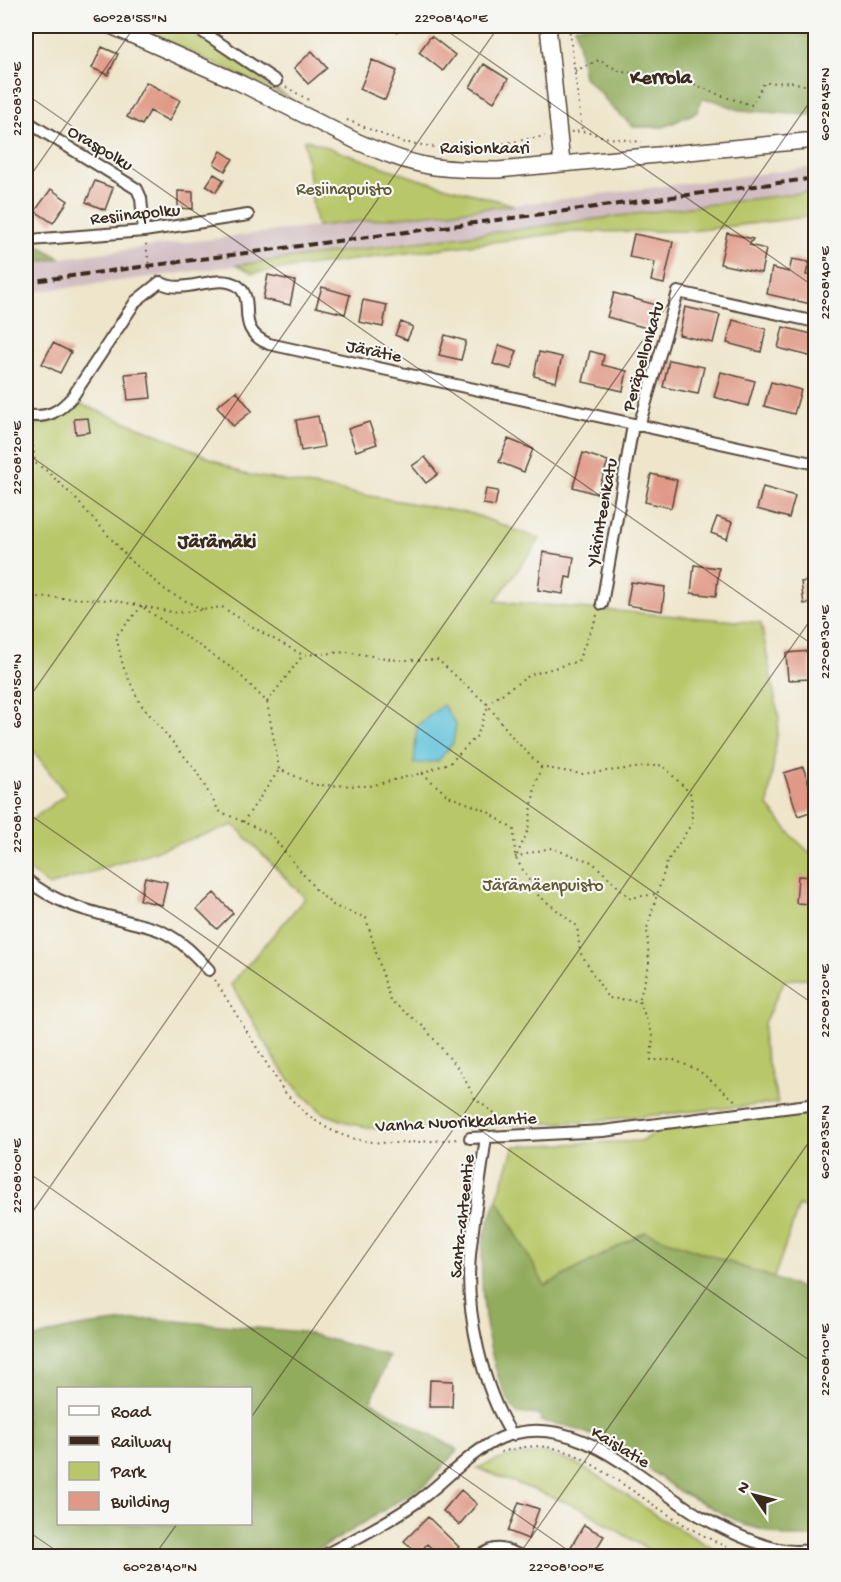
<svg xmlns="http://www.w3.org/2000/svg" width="841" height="1582" viewBox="0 0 841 1582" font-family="'Gochi Hand',sans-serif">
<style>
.industrial{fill:#d2bec2}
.green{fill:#b8c769;stroke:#7a7844;stroke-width:1.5}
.forest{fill:#92ac5d;stroke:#666b3e;stroke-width:1.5;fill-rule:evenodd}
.water{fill:#5bc1d9;stroke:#4b767c;stroke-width:1.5}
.building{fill:#e09987}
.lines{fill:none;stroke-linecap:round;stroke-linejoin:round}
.street-casing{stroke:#564638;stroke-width:14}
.secondary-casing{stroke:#564638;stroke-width:18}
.path{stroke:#564638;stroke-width:2;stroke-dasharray:1.5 4.5;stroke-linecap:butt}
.street{stroke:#fff;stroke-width:10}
.secondary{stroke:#fff;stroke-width:15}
.rail{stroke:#3b2a1e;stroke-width:4;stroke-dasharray:9 4.5;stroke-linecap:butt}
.ticks{fill:none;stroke:#3b2a1e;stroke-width:1.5;stroke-opacity:0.45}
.labels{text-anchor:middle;stroke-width:4.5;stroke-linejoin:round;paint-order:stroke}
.street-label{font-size:18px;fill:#3b2a1e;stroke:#f6f6f2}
.park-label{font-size:18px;fill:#605934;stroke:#f6f6f2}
.neighbourhood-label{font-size:20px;font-weight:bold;fill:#3b2a1e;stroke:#f6f6f2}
.neatline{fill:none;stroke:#3b2a1e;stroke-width:2}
.ticks-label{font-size:15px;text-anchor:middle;fill:#3b2a1e}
</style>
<rect width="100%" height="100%" fill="#f6f6f2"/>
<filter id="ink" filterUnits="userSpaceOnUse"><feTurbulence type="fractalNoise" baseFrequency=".0167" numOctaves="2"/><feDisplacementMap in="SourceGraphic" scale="12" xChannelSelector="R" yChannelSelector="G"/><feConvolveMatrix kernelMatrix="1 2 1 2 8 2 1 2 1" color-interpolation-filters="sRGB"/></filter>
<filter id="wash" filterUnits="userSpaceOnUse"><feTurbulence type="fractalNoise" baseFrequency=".008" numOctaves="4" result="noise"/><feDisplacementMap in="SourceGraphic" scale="24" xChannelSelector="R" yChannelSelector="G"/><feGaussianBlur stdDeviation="1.35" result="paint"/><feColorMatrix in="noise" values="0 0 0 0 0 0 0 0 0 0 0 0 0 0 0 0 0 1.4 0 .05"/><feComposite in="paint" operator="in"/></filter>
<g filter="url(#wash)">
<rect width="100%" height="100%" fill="#eee5cb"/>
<path class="industrial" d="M815,167V191L26,293V264L60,258L317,226L514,205Z"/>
<path class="green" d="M136,26H178L227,54L292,100Z
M304,139L418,179L514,205L317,226L313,207Z
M815,191V216L691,231L569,232L253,273L237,265Z
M78,403L169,439L244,474L473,514L540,539L495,601L761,623L779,719L768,806L794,838L816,858L815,977L785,980L764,1023L763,1043L778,1103L582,1122L489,1125L388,1131L351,1124L323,1113L298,1090L279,1066L231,984L305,898L234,825L49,886L26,868V824L66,794L26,741V424L33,426Z
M815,1112V1212L799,1206L774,1278L645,1232L545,1286L497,1199L514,1146L640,1141L685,1119L754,1115L765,1118Z
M545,1453L575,1463L606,1481L660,1518L726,1556H658L583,1509L477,1468L509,1456Z"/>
<path class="forest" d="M575,26H815V114L806,115L739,110L714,100L701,99L697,112L664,127H634L612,108L601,94L584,77Z
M26,238L60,258L26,264Z
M497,1199L545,1286L645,1232L815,1293V1537H788L745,1525L677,1490L615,1444L568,1426L541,1421L540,1415L517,1413C488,1378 478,1287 483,1243C485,1228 493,1213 497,1199Z
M153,1319L303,1332L389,1356L371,1402L458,1450L426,1484L339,1538L305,1556H26V1343C54,1326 119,1322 153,1319ZM58,1388H250V1524H58Z"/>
<path class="water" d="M443,705L456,724L453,743L438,761L414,764L417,726Z"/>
<g id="blocks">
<path class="building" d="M388,26H402L397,32Z
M431,36L455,55L443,71L419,52Z
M102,47L118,54L108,75L92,68Z
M312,51L327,68L308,84L294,68Z
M372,60L397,71L385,100L360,89Z
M484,64L508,79L494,102L470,87Z
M146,82L180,100L169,121L150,111L142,125L127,117Z
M221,151L233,159L225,171L214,164Z
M214,174L224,180L216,192L206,186Z
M95,181L113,188L105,210L86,202Z
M51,189L68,201L53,223L35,211Z
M178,191L193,192V209L178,208Z
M727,233L753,239L749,245L766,249L761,273L720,264Z
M634,234L673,242L664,284L651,281L655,262L629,257Z
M792,259L809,262L806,275L816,277L811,304L767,294L772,268L789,272Z
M268,275L295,281L290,305L263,299Z
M322,287L350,295L345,314L316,307Z
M614,293L656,305L650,329L607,317Z
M363,300L387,305L383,327L359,322Z
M685,307L720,315L713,343L679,335Z
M733,320L766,329L761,352L727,343Z
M401,322L413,327L407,340L395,335Z
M783,327L816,335L813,357L778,348Z
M445,335L466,341L461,360L439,355Z
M53,343L71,352L60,373L42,364Z
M499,345L517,351L511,369L493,364Z
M590,351L604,355L602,365L627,371L623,391L583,382Z
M539,352L562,357L556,382L534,376Z
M669,360L704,367L698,394L663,387Z
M148,372L151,398L128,400L125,374Z
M721,372L755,381L748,406L714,397Z
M771,382L801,390L794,414L764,406Z
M236,391L252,411L233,426L217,406Z
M318,416L324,447L301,451L296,420Z
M88,418L90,432L76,434L74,419Z
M369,422L377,444L356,451L348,429Z
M508,439L533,449L524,472L499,462Z
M583,453L608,461L597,494L573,487Z
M425,457L438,474L426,483L412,466Z
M651,474L677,480L671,508L645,502Z
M763,487L795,496L789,518L757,509Z
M486,489L498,491L495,506L483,504Z
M717,517L732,522L727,539L711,533Z
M543,552L574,557L571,578L566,577L563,594L538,590Z
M694,565L719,568L716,596L691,593Z
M816,580V602L804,604L801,582Z
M631,582L665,587L662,611L627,605Z
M810,651L811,679L788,680L786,653Z
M803,767L816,804V810L798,816L784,773Z
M798,876L812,877L811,904L796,903Z
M145,877L167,882L162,905L140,900Z
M214,893L233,913L217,929L197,909Z
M430,1380L453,1381L452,1407H429Z
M461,1490L477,1504L459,1525L443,1511Z
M519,1502L539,1509L528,1539L508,1531Z
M428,1517L459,1547L449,1556H440L427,1544L418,1554L404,1541Z
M584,1525L604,1536L592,1556H579L569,1550Z"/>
</g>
</g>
<g filter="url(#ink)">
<use href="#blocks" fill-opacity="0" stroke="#564638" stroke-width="1.5"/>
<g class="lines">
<g class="street-casing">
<path id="street" d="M194,26L276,81
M26,121L137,189L141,198L144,231
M26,237L30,240L144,231L248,215
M26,415C47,419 59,412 73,396L136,301L160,282C183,297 217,271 238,286C258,302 232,328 269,344L816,464
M639,426L678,292L816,322
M602,604L633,425
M26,879C54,903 87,911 123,920C136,924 150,926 163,932C182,941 195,955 209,970
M486,1136C481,1176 474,1215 470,1255C465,1312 482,1387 512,1435
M470,1138L603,1131L816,1104
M323,1556C353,1540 386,1524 414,1504C443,1484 467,1453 501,1438C574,1407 642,1482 700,1516C725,1530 755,1545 784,1550C794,1552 805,1550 816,1551
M481,1556C495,1544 506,1549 521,1556"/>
</g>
<g class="secondary-casing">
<path id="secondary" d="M111,26L238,82L358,142C381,152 405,162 429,166C452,170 475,170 498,170L816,140
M548,26L562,164"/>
</g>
<path class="path" d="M569,26L582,130
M575,71L599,60L621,72L655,75L687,81L722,96L752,105L764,83L792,82L816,88
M286,87L312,102
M347,120L401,142L463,151L545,136
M571,132L582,131L609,138L642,142
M146,244L149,266L152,273
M31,428L35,463L47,471L74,497L131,561L168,592L204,610
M26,598L39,597L112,600L177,613L222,607L261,632L303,655L347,652L398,660H438L487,704L514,739L541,767L581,774L662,765L691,794L692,823L667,862L647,928L649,965L639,1001
M142,606L116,636L123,666L139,702L195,769L219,811L270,834L317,891L334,906L366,918L390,1000L424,1027L461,1072L475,1099L508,1123
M144,608L236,671L267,702L279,769L315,785L370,786L422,773L448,796L487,811L514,830L515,857L538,895L577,926L580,952L608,998L639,1001L653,1035L651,1060H674L698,1070L738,1103
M267,702L303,655
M487,704L530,675L578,661L598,613
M422,773L451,762L477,736L488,706
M243,822L279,770
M517,855L528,830L536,781L541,768
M515,857L550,848L592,862L630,898L656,894
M215,980L283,1090C339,1155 383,1144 460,1139
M501,1452C530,1444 548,1444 576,1455C635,1488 685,1534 750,1556"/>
<use href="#street" class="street"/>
<use href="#secondary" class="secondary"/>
<path class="rail" d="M26,282L816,178"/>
</g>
</g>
<path class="ticks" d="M440,26L816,288M26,94L816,647M26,182L135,26M26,453L816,1006M26,702L499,26M26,812L816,1365M26,1171L576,1556M26,1221L816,93M250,1419L816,612M26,1530L64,1556M154,1556L177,1524M518,1556L816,1132"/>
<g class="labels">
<g class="street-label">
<text transform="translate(101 147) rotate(31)" y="6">Oraspolku</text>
<text x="485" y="153">Raisionkaari</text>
<text transform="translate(135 213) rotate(-6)" y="6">Resiinapolku</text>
<text transform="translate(374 350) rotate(12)" y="6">Järätie</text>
<text transform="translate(642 356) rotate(-74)" y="6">Peräpellonkatu</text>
<text transform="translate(601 512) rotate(-80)" y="6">Ylärinteenkatu</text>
<text transform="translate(456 1121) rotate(-3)" y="6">Vanha Nuorikkalantie</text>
<text transform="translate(461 1216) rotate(-84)" y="6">Santa-ahteentie</text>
<text transform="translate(621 1446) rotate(31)" y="6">Kaislatie</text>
</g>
<g class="park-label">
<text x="344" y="194">Resiinapuisto</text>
<text x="543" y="890">Järämäenpuisto</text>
</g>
<g class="neighbourhood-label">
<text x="661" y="83">Kerrola</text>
<text x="217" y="547">Järämäki</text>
</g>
</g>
<rect width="841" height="1582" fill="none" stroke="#f6f6f2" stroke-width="66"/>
<rect x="57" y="1387" width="195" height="138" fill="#f6f6f2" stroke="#aba49d" stroke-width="1.5"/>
<rect x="69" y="1406" width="30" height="9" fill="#ffffff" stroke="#aba49d" stroke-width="1.5"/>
<text x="111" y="1417" font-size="18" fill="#3b2a1e">Road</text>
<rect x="69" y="1436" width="30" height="9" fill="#3b2a1e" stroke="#aba49d" stroke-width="1.5"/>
<text x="111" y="1447" font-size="18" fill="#3b2a1e">Railway</text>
<rect x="69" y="1462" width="30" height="18" fill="#b8c769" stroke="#aba49d" stroke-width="1.5"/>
<text x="111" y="1477" font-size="18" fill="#3b2a1e">Park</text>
<rect x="69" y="1492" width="30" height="18" fill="#e09987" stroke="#aba49d" stroke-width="1.5"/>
<text x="111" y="1507" font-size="18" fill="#3b2a1e">Building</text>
<g transform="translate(754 1495) rotate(305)" stroke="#f6f6f2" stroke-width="4.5" paint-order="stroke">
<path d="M0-4.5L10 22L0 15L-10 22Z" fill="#3b2a1e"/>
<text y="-9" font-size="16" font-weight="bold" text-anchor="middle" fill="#3b2a1e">N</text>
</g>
<rect x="33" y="33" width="775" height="1516" class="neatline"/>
<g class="ticks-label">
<text x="130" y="22">60°28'55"N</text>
<text x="451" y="22">22°08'40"E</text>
<text transform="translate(16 99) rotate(-90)" y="5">22°08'30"E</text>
<text transform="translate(824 104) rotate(-90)" y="5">60°28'45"N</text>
<text transform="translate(824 283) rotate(-90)" y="5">22°08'40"E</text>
<text transform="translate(16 458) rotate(-90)" y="5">22°08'20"E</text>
<text transform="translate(824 642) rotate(-90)" y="5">22°08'30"E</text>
<text transform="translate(16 691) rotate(-90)" y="5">60°28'50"N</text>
<text transform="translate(16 817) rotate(-90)" y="5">22°08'10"E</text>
<text transform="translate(824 1001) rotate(-90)" y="5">22°08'20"E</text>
<text transform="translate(824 1142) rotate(-90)" y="5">60°28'35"N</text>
<text transform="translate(16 1176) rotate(-90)" y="5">22°08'00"E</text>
<text transform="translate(824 1360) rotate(-90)" y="5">22°08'10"E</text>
<text x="160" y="1571">60°28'40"N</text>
<text x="566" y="1571">22°08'00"E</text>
</g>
</svg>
